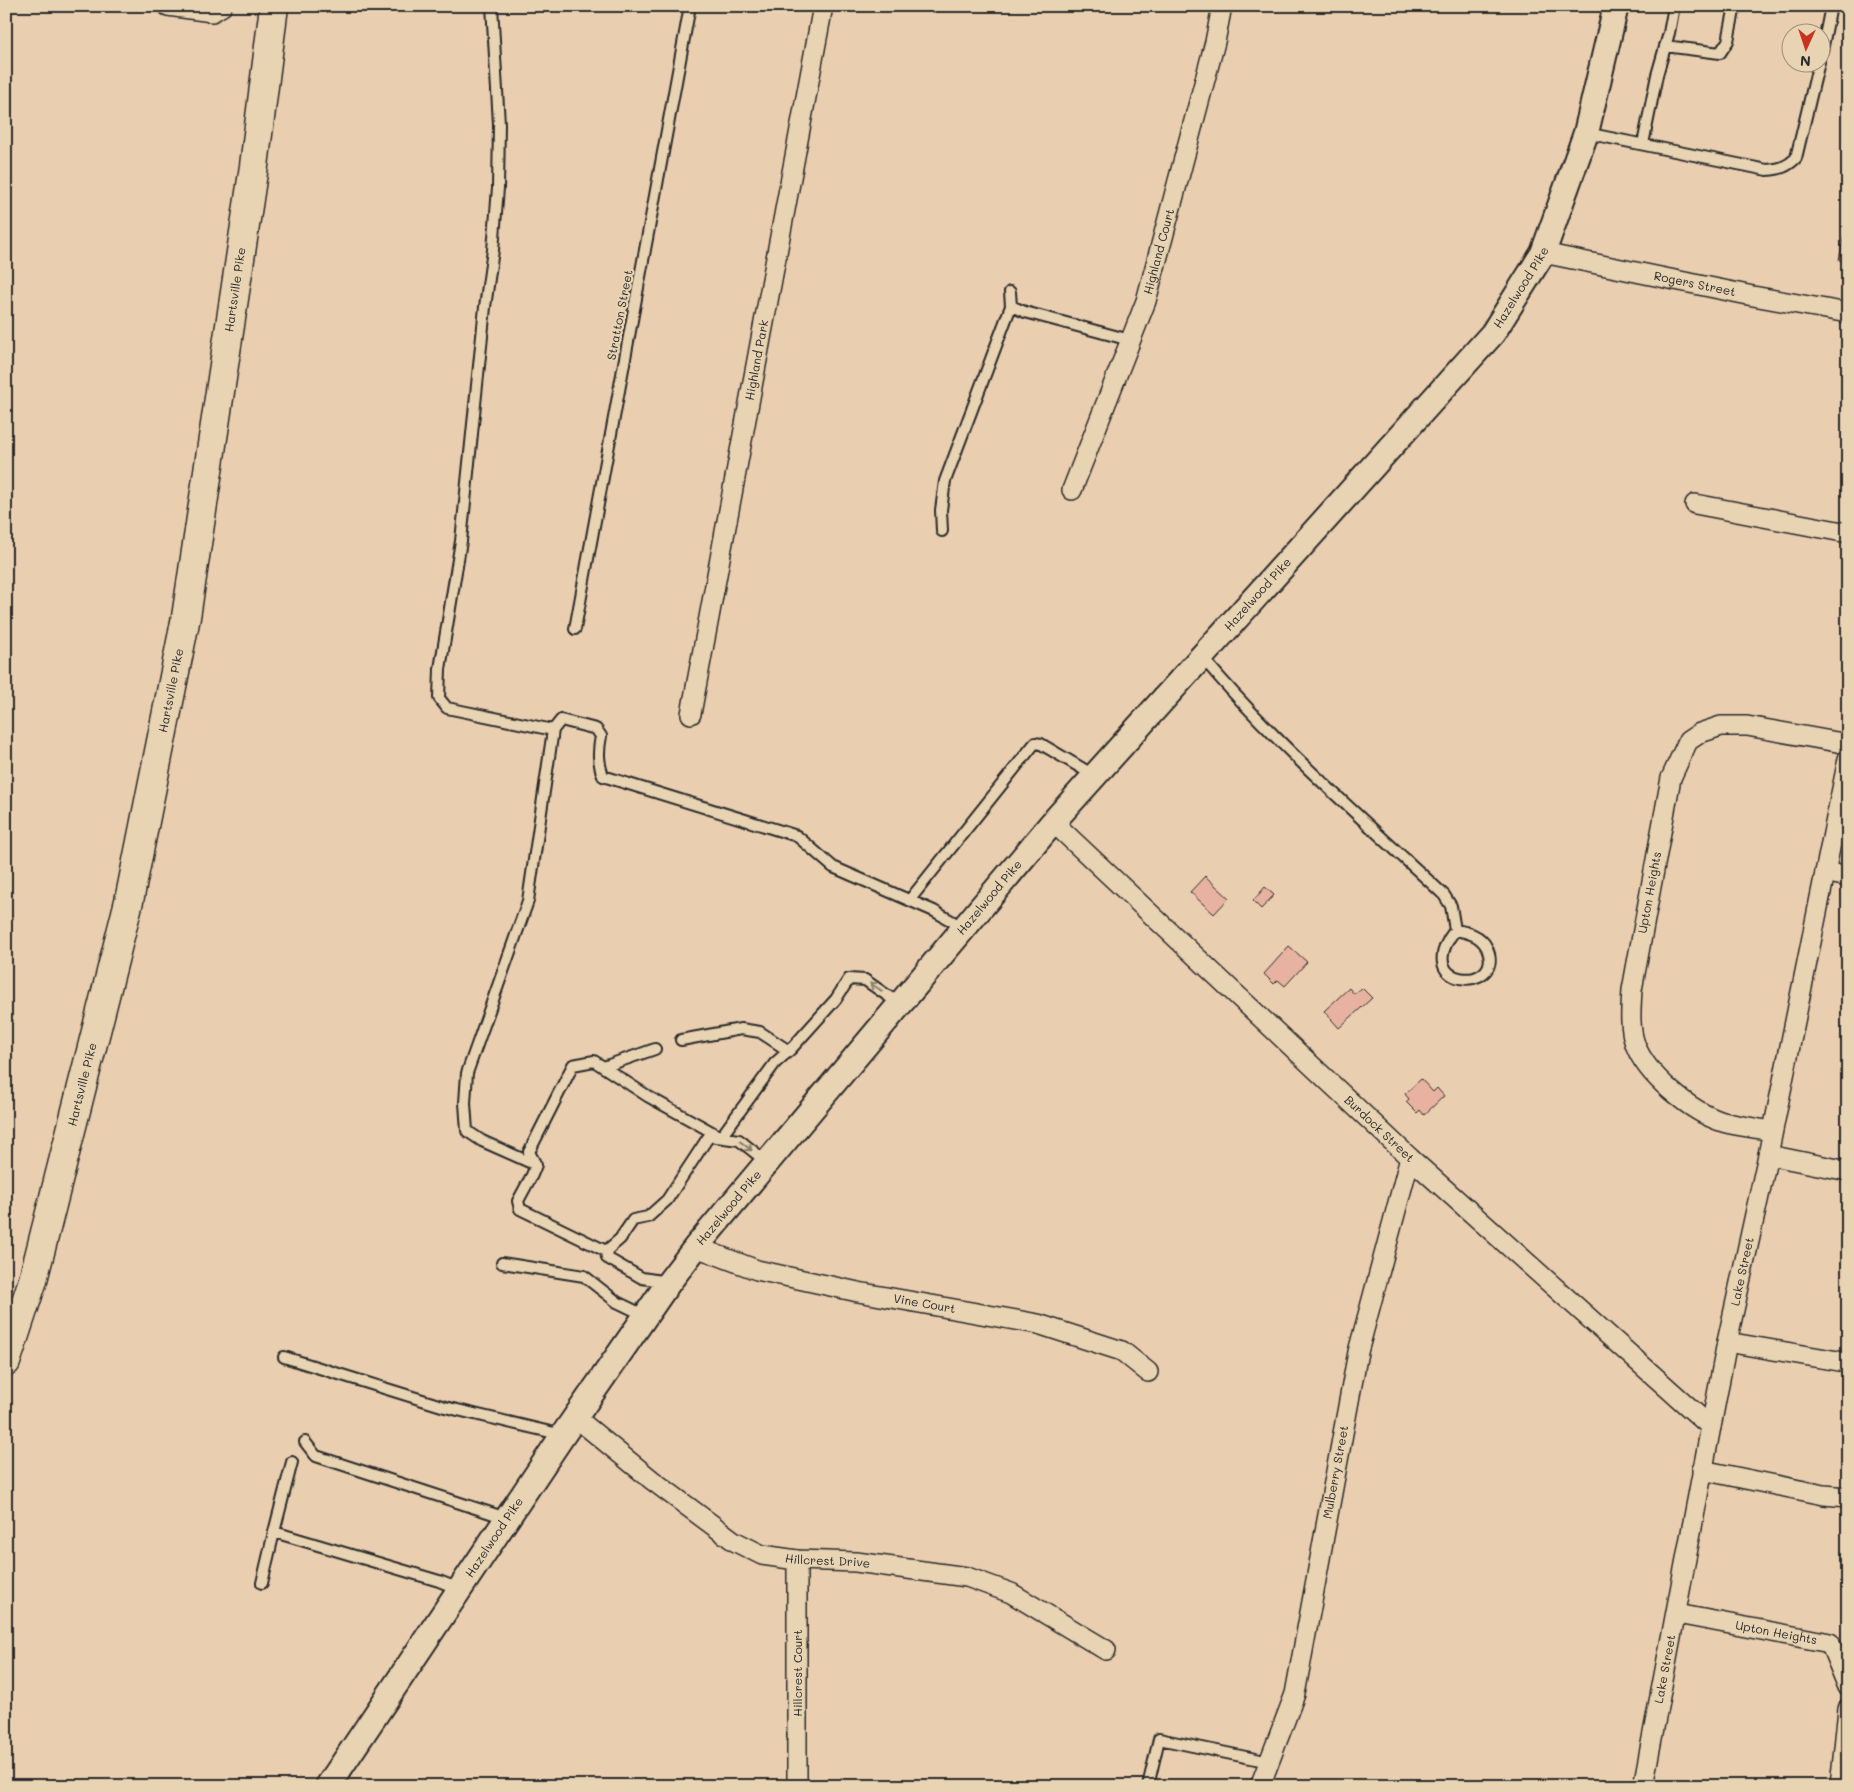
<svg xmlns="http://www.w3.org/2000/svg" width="1854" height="1792" viewBox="0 0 1854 1792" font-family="Mali,sans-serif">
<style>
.building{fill:#e8b2a1;stroke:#2b2b2b}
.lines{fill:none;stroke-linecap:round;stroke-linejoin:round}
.service-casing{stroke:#2b2b2b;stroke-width:14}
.minor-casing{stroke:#2b2b2b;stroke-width:22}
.tertiary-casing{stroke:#2b2b2b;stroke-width:28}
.secondary-casing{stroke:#2b2b2b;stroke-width:31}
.service{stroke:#e8d3b2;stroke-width:10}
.minor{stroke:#e8d3b2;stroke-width:19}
.tertiary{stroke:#e8d3b2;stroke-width:24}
.secondary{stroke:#e8d3b2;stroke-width:28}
.oneway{stroke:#8a7f6e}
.labels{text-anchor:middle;stroke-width:4.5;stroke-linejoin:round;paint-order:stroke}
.street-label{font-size:12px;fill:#2b2b2b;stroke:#e8d3b2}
</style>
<rect width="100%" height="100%" fill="#eaceb0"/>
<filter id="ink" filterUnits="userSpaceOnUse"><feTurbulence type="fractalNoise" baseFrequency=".02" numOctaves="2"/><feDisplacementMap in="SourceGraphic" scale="10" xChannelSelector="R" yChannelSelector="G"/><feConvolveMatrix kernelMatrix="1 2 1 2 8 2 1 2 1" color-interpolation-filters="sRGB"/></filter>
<g filter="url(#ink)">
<path class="building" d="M1848,215V262L1839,260Z
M1205,876L1229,898L1214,914L1190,892Z
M1265,887L1274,895L1261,909L1253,901Z
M1289,946L1307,962L1285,986L1278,980L1274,984L1264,974Z
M1349,988L1354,994L1362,988L1372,998L1339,1028L1324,1011Z
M1421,1079L1433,1092L1437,1088L1444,1096L1424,1115L1420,1110L1417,1113L1406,1102L1409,1099L1405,1094Z"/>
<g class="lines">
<g class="service-casing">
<path id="service" d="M492,6L499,124L498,188L493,250L485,307L461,541L440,669L439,698L447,708L553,730
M1665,46L1720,53L1728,41L1735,6
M1822,51L1831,6
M1586,133L1767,170C1780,169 1787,167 1796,158L1819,62
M1643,144L1657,75L1669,33L1674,6
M1010,292L1011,306L1025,312L1130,340
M942,531L941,510L945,481L1011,306
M575,629L690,6
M1202,657C1275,744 1362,818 1444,895L1451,906L1455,930C1409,990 1507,993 1487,948C1481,935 1467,932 1455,930
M912,901V897L1035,743L1041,744L1095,776
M681,1040L741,1029L760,1032L789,1051
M603,1067L655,1049
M721,1137L775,1063L791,1049L836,999L849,979L865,980L901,1005
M536,1165L482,1141L467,1131L465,1103L467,1073L528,901L553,730L561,720L596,729L601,736C598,751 598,762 603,776L797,836L833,867L934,911L964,928
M606,1251L520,1209L518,1201L532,1175L536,1165L529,1152L573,1065L594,1061L649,1097L721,1137
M502,1263L584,1276L617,1302L646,1316
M668,1282L642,1278L607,1258L606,1251L620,1239L633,1220L648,1217L667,1200L709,1136L739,1140L767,1162
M284,1357L445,1407L563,1435
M305,1442L316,1456L506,1518
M274,1532L292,1462
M262,1583L274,1532L439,1581L459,1589
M1148,1786L1159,1739L1270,1762"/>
</g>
<g class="minor-casing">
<g id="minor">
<path d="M168,6L212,12L222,6"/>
<path id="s1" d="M1543,253L1753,296L1848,313"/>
<path id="s2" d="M1072,490L1146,301L1215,42L1222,6"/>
<path d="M1695,504L1848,533"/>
<path id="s3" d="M691,714L823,6"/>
<path id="s4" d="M1053,822L1410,1158L1711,1427"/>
<path d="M1825,872L1848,877"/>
<path id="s5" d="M1772,1131C1756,1128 1738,1126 1723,1122C1691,1112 1646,1075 1635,1044C1629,1027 1631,1008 1632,990L1671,778L1688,741L1700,733L1721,726H1747L1848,744"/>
<path d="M1768,1155L1848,1171"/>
<path id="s6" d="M696,1247L757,1270L858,1292L1038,1324L1122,1351L1148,1372"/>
<path d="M1727,1342L1844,1362L1848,1364"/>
<path id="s7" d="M575,1417L652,1480L734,1541L762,1555L797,1560L856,1562L967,1577L1011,1593L1106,1650"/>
<path d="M1702,1470L1824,1495L1848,1497"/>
<path id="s8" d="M1677,1614L1830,1643L1848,1687"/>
<path d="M797,1786V1560"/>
<path id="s9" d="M1260,1786L1295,1694L1358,1352L1410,1158"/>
<path id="s10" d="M1643,1786L1727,1342L1768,1155L1848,759"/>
<path d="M1840,1786L1848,1709"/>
</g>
</g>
<g class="tertiary-casing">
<g id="tertiary">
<path id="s11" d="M328,1786L563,1435L669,1282L696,1247L1053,822L1493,333L1543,253L1586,133L1616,6"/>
</g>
</g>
<g class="secondary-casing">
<g id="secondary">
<path id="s12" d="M6,1362L33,1280L129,901L186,617L254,166L274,6"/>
</g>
</g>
<use href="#service" class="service"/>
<use href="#minor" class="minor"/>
<use href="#tertiary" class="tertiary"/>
<use href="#secondary" class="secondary"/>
</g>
<defs><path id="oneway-shaft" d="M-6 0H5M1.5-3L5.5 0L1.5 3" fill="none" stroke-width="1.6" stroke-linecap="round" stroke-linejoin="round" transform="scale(1.25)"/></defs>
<g class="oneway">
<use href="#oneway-shaft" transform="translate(876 987) rotate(-146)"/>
<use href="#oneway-shaft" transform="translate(746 1146) rotate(38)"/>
</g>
</g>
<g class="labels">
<g class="street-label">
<text dy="4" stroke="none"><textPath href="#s2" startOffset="254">Highland Court</textPath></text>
<text dy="4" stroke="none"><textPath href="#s1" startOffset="155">Rogers Street</textPath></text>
<text dy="4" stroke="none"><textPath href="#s11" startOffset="1919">Hazelwood Pike</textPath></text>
<text dy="4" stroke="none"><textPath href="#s12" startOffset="1098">Hartsville Pike</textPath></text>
<text transform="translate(620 315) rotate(-79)" y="4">Stratton Street</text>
<text dy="4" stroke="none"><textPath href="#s3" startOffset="360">Highland Park</textPath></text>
<text dy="4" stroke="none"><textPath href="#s11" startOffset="1514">Hazelwood Pike</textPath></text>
<text dy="4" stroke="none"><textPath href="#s12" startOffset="692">Hartsville Pike</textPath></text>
<text dy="4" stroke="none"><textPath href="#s5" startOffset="324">Upton Heights</textPath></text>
<text dy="4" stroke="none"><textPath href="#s11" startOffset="1109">Hazelwood Pike</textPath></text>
<text dy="4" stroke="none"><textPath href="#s12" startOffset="288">Hartsville Pike</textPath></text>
<text dy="4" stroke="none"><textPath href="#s4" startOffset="448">Burdock Street</textPath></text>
<text dy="4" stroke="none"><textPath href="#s11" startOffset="704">Hazelwood Pike</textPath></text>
<text dy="4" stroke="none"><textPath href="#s10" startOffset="524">Lake Street</textPath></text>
<text dy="4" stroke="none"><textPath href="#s6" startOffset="236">Vine Court</textPath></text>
<text dy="4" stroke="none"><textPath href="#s9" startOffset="324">Mulberry Street</textPath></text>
<text dy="4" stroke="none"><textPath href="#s11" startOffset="299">Hazelwood Pike</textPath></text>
<text dy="4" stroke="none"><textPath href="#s7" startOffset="299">Hillcrest Drive</textPath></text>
<text dy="4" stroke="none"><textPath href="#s8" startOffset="101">Upton Heights</textPath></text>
<text dy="4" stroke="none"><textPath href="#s10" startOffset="119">Lake Street</textPath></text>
<text transform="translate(798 1673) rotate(-90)" y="4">Hillcrest Court</text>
</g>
</g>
<rect width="1854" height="1792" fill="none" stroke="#e8d3b2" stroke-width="25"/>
<rect x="12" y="12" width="1829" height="1767" fill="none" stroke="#2b2b2b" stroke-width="2" filter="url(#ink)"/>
<g transform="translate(1806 48) rotate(183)"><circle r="24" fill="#e8d3b2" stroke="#9c907c"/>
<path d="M0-4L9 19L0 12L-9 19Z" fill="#c8321e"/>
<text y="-8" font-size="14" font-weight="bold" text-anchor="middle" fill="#2b2b2b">N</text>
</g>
</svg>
